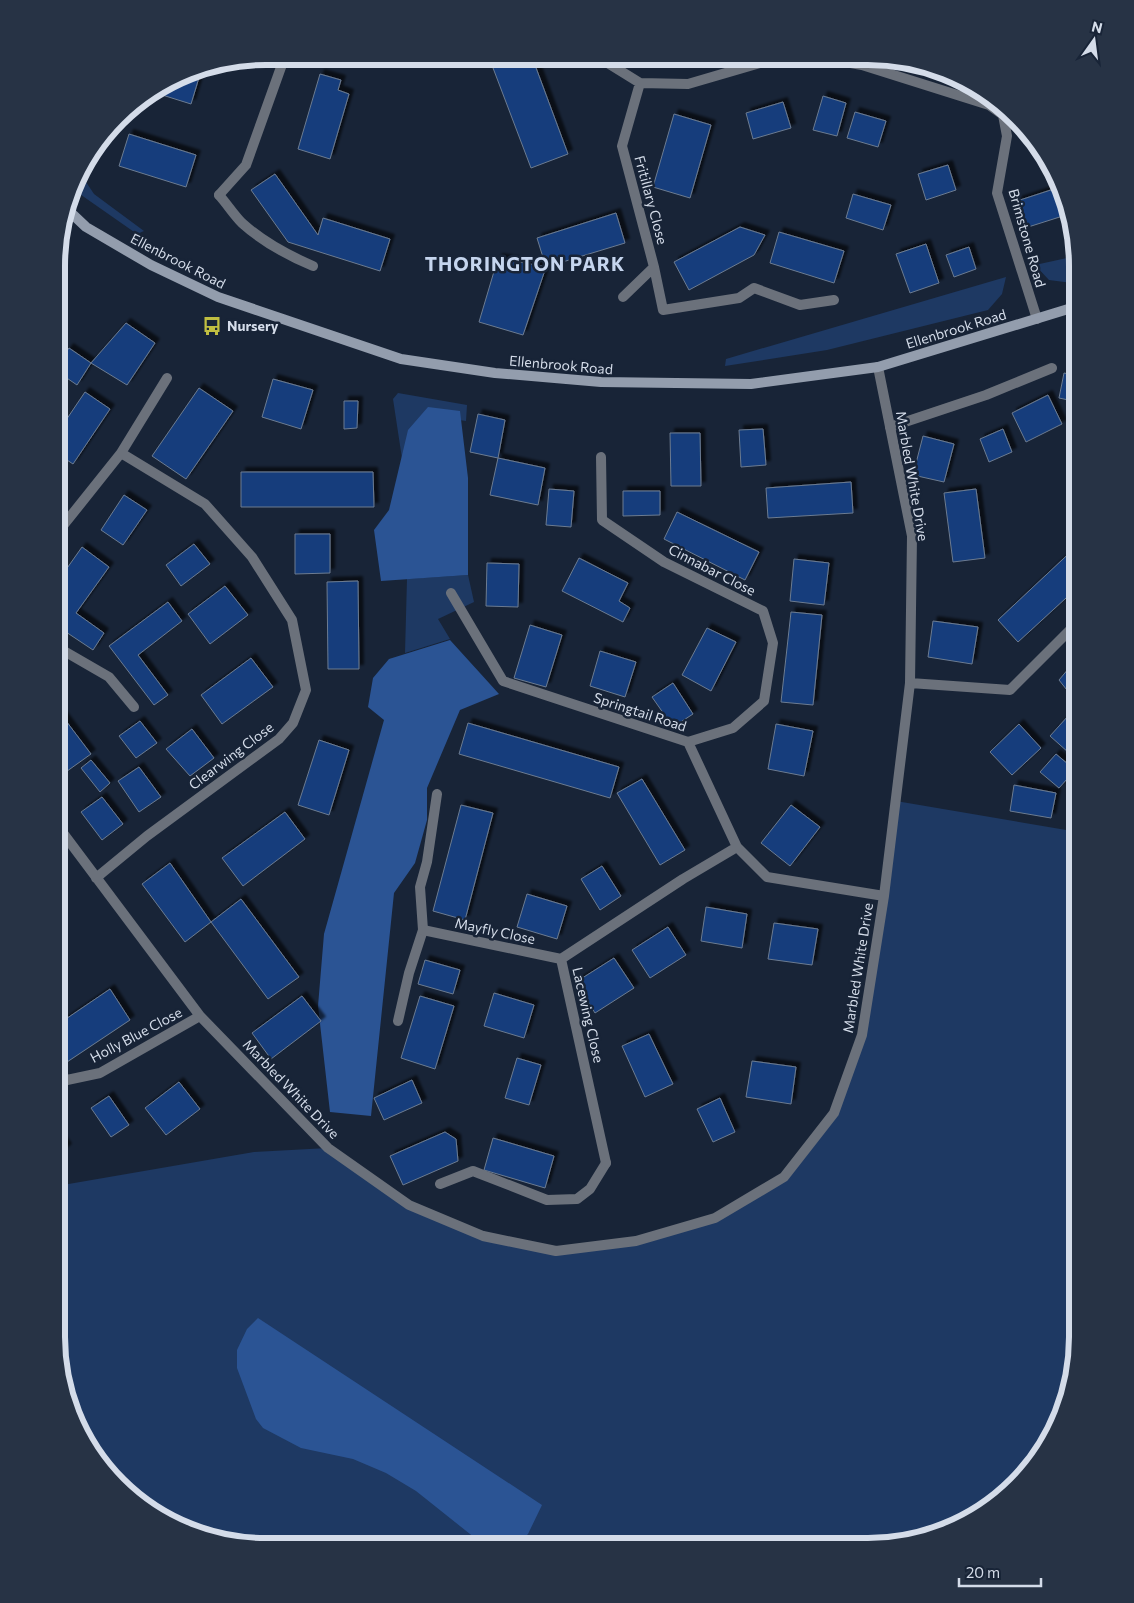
<svg xmlns="http://www.w3.org/2000/svg" width="1134" height="1603" viewBox="0 0 1134 1603" font-family="Commissioner,sans-serif">
<style>
.green{fill:#1e3963}
.forest{fill:#2b5494}
.building{fill:#143e7b;stroke:#6c7b91;filter:url(#shadow)}
.lines{fill:none;stroke-linecap:round;stroke-linejoin:round}
.lane{stroke:#6b717b;stroke-width:10}
.street{stroke:#6b717b;stroke-width:10}
.secondary{stroke:#939dad;stroke-width:10}
.labels{text-anchor:middle;stroke-width:5;stroke-linejoin:round;paint-order:stroke}
.street-label{font-size:14px;fill:#d4dce9;stroke:#182437}
.poi-label{font-size:14px;font-weight:bold;fill:#d4dce9;stroke:#182437;text-anchor:start}
.district-label{font-size:19px;font-weight:bold;letter-spacing:1px;fill:#c5d5ee;stroke:#182437}
.rim{fill:none;stroke:#d4dce9;stroke-width:6}
</style>
<defs>
<filter id="shadow"><feDropShadow dx="4.5" dy="-4.5" stdDeviation="1" flood-color="#0009"/></filter>
</defs>
<rect width="100%" height="100%" fill="#182437"/>
<path class="green" d="M80,173L94,194L144,231L137,234L74,190Z
M1076,256L1078,266V281L1072,283L1049,280L1035,265Z
M1006,277L1002,294L988,310L827,350L725,366L726,359Z
M398,393L467,405L466,421L445,418L403,465L393,399Z
M468,575L474,602L438,619L450,639L405,653L407,579Z
M896,801L1078,832L1077,1351L1067,1405L1042,1454L1006,1495L961,1525L868,1547L239,1545L186,1531L138,1504L78,1430L56,1337L57,1186L254,1152L328,1148L409,1205L483,1236L556,1251L636,1241L715,1218L784,1177L834,1113L862,1035Z"/>
<path class="forest" d="M428,407L460,411L468,478V575L381,581L374,530L389,510L408,430Z
M450,640L499,694L460,710L427,788V820L415,863L394,893L371,1116L330,1112L318,1006L324,934L384,720L368,707L373,678L389,659Z
M258,1318L542,1505L528,1534L515,1546H491L475,1538L416,1491L386,1473L353,1459L301,1448L263,1428L256,1419L237,1368V1350L247,1329Z"/>
<path class="building" d="M498,57H532L568,154L531,168L490,60Z
M195,69L201,71L191,104L159,94L161,89Z
M320,74L341,80L338,90L349,94L330,159L298,149Z
M823,96L846,103L837,136L813,130Z
M783,102L791,128L753,139L746,113Z
M855,112L886,121L878,147L847,138Z
M674,114L711,125L690,198L653,187Z
M129,134L196,155L186,187L119,166Z
M948,165L956,190L926,200L918,174Z
M275,174L318,235L323,218L390,239L380,271L288,242L251,190Z
M1060,187L1066,215L1025,228L1017,201Z
M853,194L891,205L883,230L846,218Z
M616,213L625,243L546,267L537,238Z
M740,227L765,235L754,255L689,290L674,262Z
M779,232L844,251L834,283L770,263Z
M926,244L939,283L910,293L896,254Z
M969,247L976,269L954,277L946,255Z
M498,258L546,267L523,335L479,322Z
M126,323L155,343L127,385L91,363Z
M69,348L91,363L77,385L58,372V363Z
M1064,373L1078,376V402L1059,398Z
M273,379L313,390L301,429L262,417Z
M199,388L233,411L186,479L152,456Z
M85,392L110,409L73,464L58,454V432Z
M1048,395L1062,424L1026,442L1012,413Z
M344,401H358L357,428L344,429Z
M478,414L505,420L498,458L470,452Z
M763,429L766,465L741,467L739,430Z
M1003,429L1012,452L989,462L980,439Z
M670,433H700L701,486H671Z
M923,436L954,444L944,482L913,475Z
M498,458L545,468L538,505L490,495Z
M241,472H373L374,507H241Z
M851,482L853,513L768,518L766,488Z
M549,489L574,491L571,527L546,525Z
M976,489L985,558L953,562L944,493Z
M623,491H660V515L623,516Z
M124,495L147,510L123,545L101,530Z
M677,512L759,552L745,580L664,539Z
M295,534H330V573L295,574Z
M194,544L210,564L181,586L166,565Z
M1078,545V587L1018,642L998,620Z
M82,547L109,567L76,613L104,633L93,650L57,626L58,581Z
M579,558L628,583L619,601L630,608L623,622L562,591Z
M794,559L829,563L824,605L790,601Z
M487,563L519,564L518,607L486,606Z
M358,581L359,669H328L327,582Z
M225,586L248,615L210,644L188,614Z
M168,602L182,621L138,655L168,695L154,705L109,646Z
M791,612L822,615L813,705L781,702Z
M933,621L978,627L972,664L928,657Z
M530,625L562,635L546,687L514,678Z
M707,628L736,642L711,691L682,675Z
M600,651L636,662L625,697L590,686Z
M251,658L273,687L222,724L201,695Z
M1075,661L1078,663V704L1059,680Z
M673,683L693,714L673,727L652,697Z
M1078,705V761L1050,736Z
M57,709L91,754L63,774L57,767Z
M140,721L157,743L136,758L119,736Z
M468,723L619,767L610,798L459,754Z
M776,724L813,731L804,776L768,769Z
M1019,724L1041,748L1012,775L990,752Z
M192,729L214,758L190,776L166,749Z
M319,740L349,750L329,815L298,805Z
M1056,754L1075,770L1059,788L1040,772Z
M91,760L110,783L100,792L81,768Z
M139,767L161,797L139,812L118,781Z
M642,779L685,850L660,865L617,793Z
M1014,785L1056,793L1051,818L1010,811Z
M102,797L123,824L102,840L81,812Z
M461,805L493,813L465,920L433,911Z
M791,805L820,827L790,866L761,843Z
M285,812L305,839L243,886L222,858Z
M170,863L211,922L185,942L142,884Z
M602,866L621,896L600,910L581,879Z
M527,894L567,906L557,939L517,927Z
M241,899L299,977L268,999L211,922Z
M706,907L747,914L742,948L701,941Z
M774,923L818,929L812,965L768,959Z
M668,927L686,955L650,978L632,950Z
M614,958L634,988L595,1013L576,982Z
M425,960L460,970L453,994L418,984Z
M110,989L130,1020L67,1062L57,1046V1025Z
M494,993L534,1005L524,1038L484,1026Z
M302,996L321,1021L271,1059L252,1033Z
M420,996L454,1006L435,1069L401,1058Z
M649,1034L673,1084L645,1097L622,1046Z
M517,1058L541,1065L529,1105L505,1098Z
M752,1061L796,1067L791,1104L746,1097Z
M412,1080L422,1103L384,1120L374,1098Z
M179,1082L200,1109L166,1135L145,1108Z
M109,1096L129,1125L111,1137L91,1108Z
M720,1098L735,1132L713,1142L697,1109Z
M445,1132L456,1139L458,1161L403,1185L390,1156Z
M57,1134L67,1148L57,1156Z
M493,1138L554,1156L545,1188L484,1170Z"/>
<g class="lines">
<path class="lane" d="M219,195C227,204 234,215 242,223C263,242 287,255 313,266
M890,427L986,395L1052,368
M57,644L64,651L109,677L134,707
M398,1021L409,973L423,930L420,887L427,862L437,794
M440,1184L473,1171L547,1200L577,1199L590,1189L606,1163"/>
<path class="street" d="M598,57L640,83L688,84L777,58
M823,58L862,65L989,105L1003,115L1007,136L997,193L1037,319
M219,195L246,165L285,56
M654,267L663,310L739,298L754,288L800,305L834,300
M623,297L654,267L622,146L640,83
M601,457L602,520L664,562L763,611L773,643L764,701L733,728L688,742
M58,532L121,453L167,378
M451,593L503,681L688,742L737,847L767,877L884,896
M910,683L1010,690L1078,622
M57,825L200,1016L328,1148L409,1205L483,1236L556,1251L636,1241L715,1218L784,1177L834,1113L862,1035L884,896L910,683L912,536L878,367
M96,878L147,836L279,739L293,723L306,690L292,620L252,557L205,504L121,453
M423,930L561,959
M57,1072L67,1080L100,1073L200,1016
M606,1163L561,959L683,879L737,847"/>
<path class="secondary" d="M68,210L86,227L151,265L218,297L401,359L495,373L601,382L751,384L878,367L1078,306"/>
</g>
<defs>
<g id="bus-bare" transform="scale(1.5)"><path d="M-5-6H5V4H4V6H2V4H-2V6H-4V4H-5ZM-3.5-4V0h7V-4ZM-3.5 1.2v1.5H-2V1.2ZM2 1.2v1.5H3.5V1.2Z" fill="#c0be41" stroke="#182437" stroke-width="2.5" paint-order="stroke"/></g>
</defs>
<g fill-rule="evenodd">
<use href="#bus-bare" x="212" y="326"/>
</g>
<g class="labels">
<g class="street-label">
<text transform="translate(651 200) rotate(75)" y="5">Fritillary Close</text>
<text transform="translate(1027 238) rotate(74)" y="5">Brimstone Road</text>
<text transform="translate(178 261) rotate(27)" y="5">Ellenbrook Road</text>
<text transform="translate(956 329) rotate(-17)" y="5">Ellenbrook Road</text>
<text transform="translate(561 365) rotate(5)" y="5">Ellenbrook Road</text>
<text transform="translate(912 476) rotate(80)" y="5">Marbled White Drive</text>
<text transform="translate(712 570) rotate(27)" y="5">Cinnabar Close</text>
<text transform="translate(640 712) rotate(18)" y="5">Springtail Road</text>
<text transform="translate(231 756) rotate(-37)" y="5">Clearwing Close</text>
<text transform="translate(495 931) rotate(12)" y="5">Mayfly Close</text>
<text transform="translate(858 968) rotate(-81)" y="5">Marbled White Drive</text>
<text transform="translate(588 1015) rotate(77)" y="5">Lacewing Close</text>
<text transform="translate(136 1035) rotate(-28)" y="5">Holly Blue Close</text>
<text transform="translate(291 1089) rotate(46)" y="5">Marbled White Drive</text>
</g>
<g class="poi-label">
<text x="227" y="331">Nursery</text>
</g>
<g class="district-label">
<text x="525" y="271">THORINGTON PARK</text>
</g>
</g>
<path d="M0 0H1134V1603H0ZM266 65H868A201 201 0 0 1 1069 266V1337A201 201 0 0 1 868 1538H266A201 201 0 0 1 65 1337V266A201 201 0 0 1 266 65Z" fill="#273345" fill-rule="evenodd"/>
<path class="rim" d="M266 65H868A201 201 0 0 1 1069 266V1337A201 201 0 0 1 868 1538H266A201 201 0 0 1 65 1337V266A201 201 0 0 1 266 65Z"/>
<g transform="translate(1094 40) rotate(14)" stroke="#182437" stroke-width="4" paint-order="stroke">
<path d="M0-4L9 19L0 12L-9 19Z" fill="#d4dce9"/>
<text y="-8" font-size="14" font-weight="bold" text-anchor="middle" fill="#d4dce9">N</text>
</g>
<path d="M959 1578v8h82v-8" fill="none" stroke="#d4dce9" stroke-width="2.5"/>
<text x="966" y="1578" font-size="15" fill="#d4dce9" stroke="#182437" stroke-width="4" paint-order="stroke">20 m</text>
</svg>
